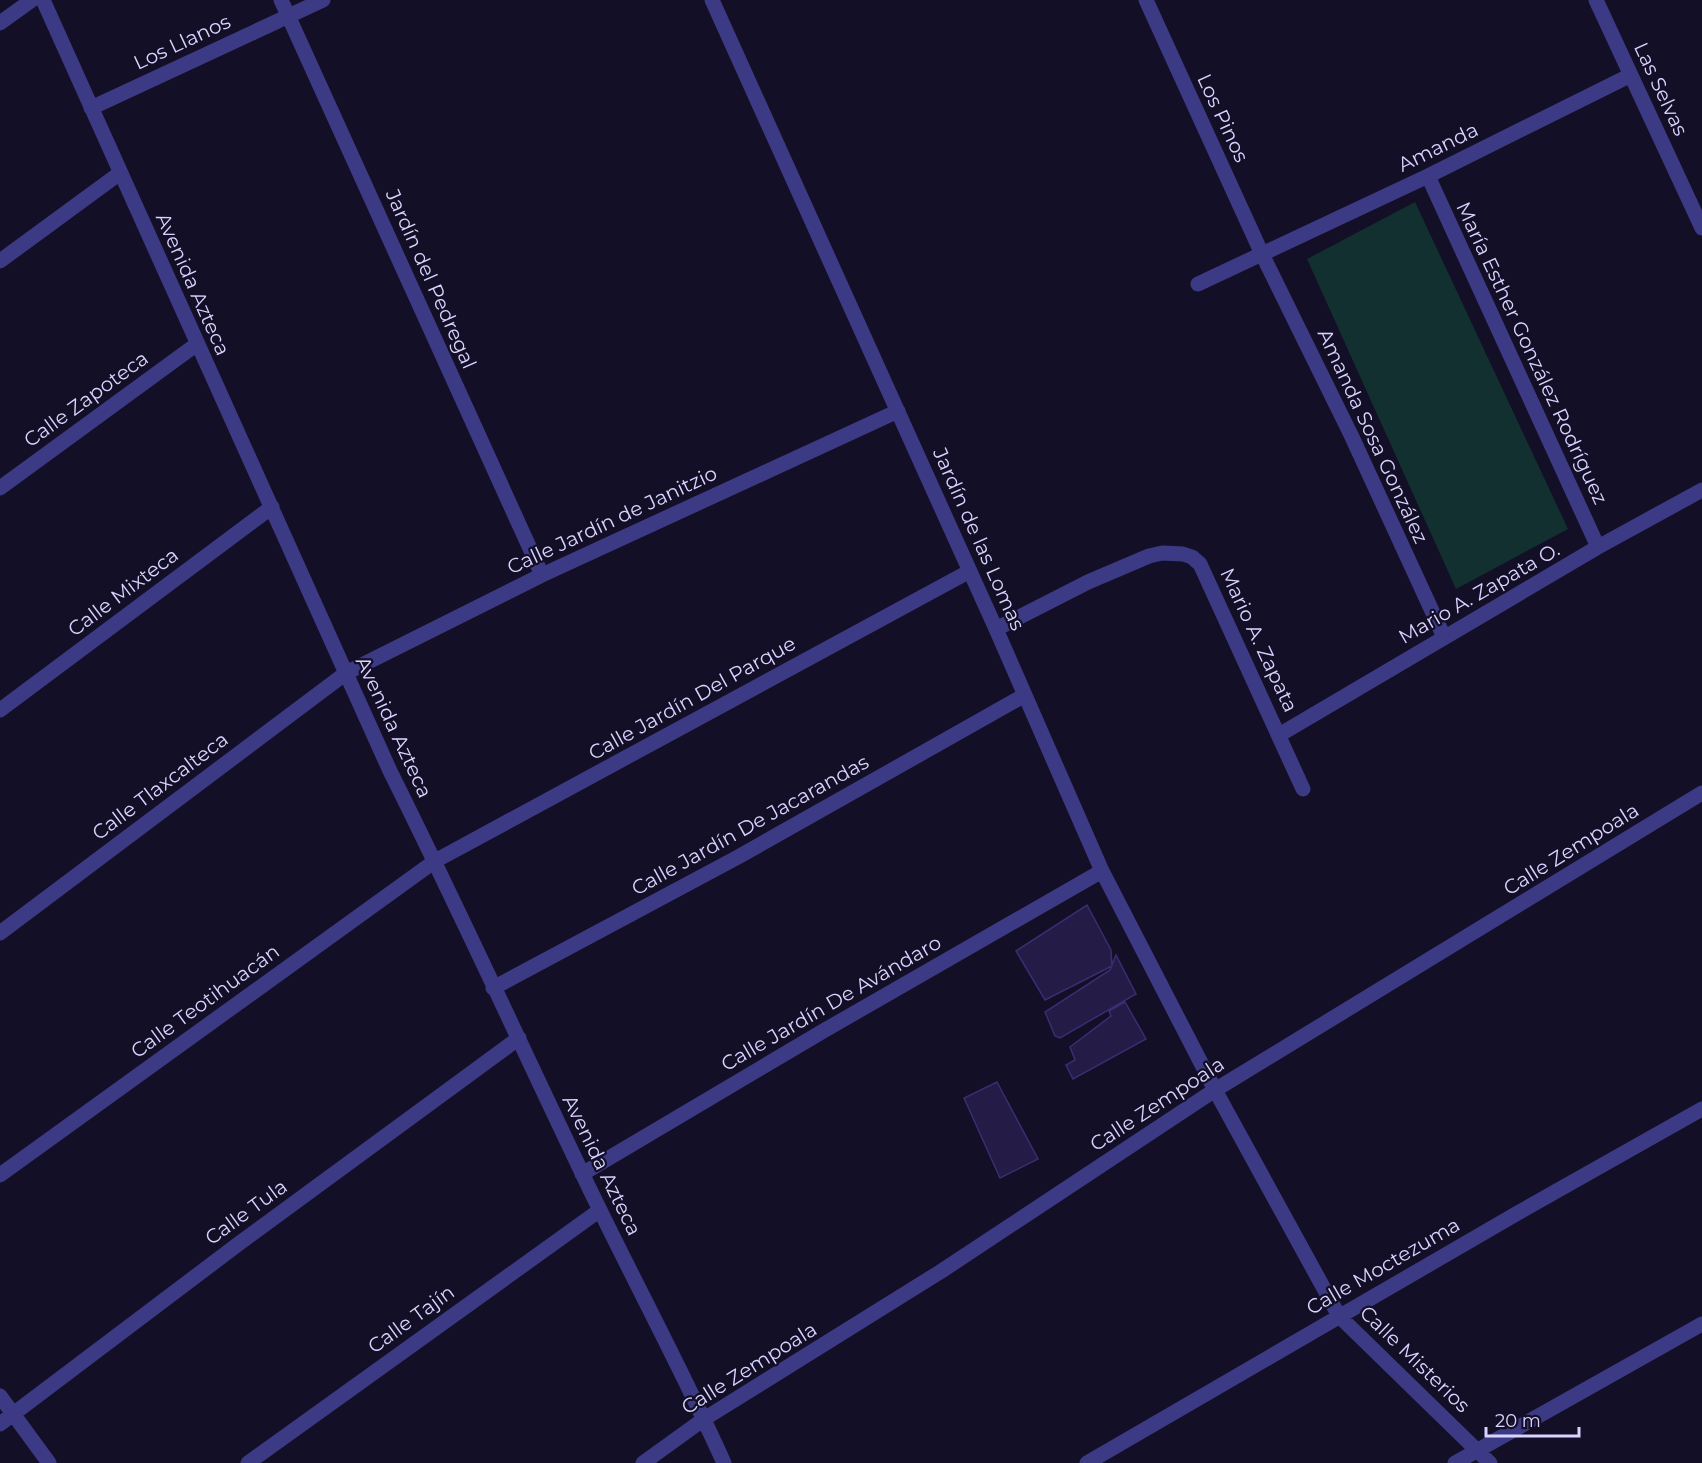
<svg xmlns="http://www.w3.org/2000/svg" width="1702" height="1463" viewBox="0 0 1702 1463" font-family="Montserrat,sans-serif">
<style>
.green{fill:#12302f}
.building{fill:#241b47;stroke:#3b2d73;stroke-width:1.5}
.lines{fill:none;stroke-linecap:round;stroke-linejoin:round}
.minor{stroke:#3d3a85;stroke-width:15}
.labels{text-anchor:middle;stroke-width:4.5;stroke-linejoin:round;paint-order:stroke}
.street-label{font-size:20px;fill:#d9d4ff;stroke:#130f26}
</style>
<rect width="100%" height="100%" fill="#130f26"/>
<path class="green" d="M1415,202L1568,529L1456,589L1307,259Z"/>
<path class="building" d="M1087,905L1111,950L1112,966L1045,1000L1016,951Z
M1116,955L1136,994L1060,1038L1055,1036L1045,1012L1110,970Z
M1125,1002L1146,1039L1073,1079L1066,1065L1075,1060L1070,1047L1111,1016L1109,1011Z
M997,1082L1038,1159L1000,1178L964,1098Z"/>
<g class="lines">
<path class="minor" d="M43,0L390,771C456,903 518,1039 582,1173C628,1270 680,1365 724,1463
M281,0L542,575
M712,0L996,629L1102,871L1215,1090L1339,1316L1490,1463
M1146,0L1262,254L1352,437L1444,637
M1596,0L1702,228
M0,23L32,0
M91,108L323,0
M1428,176L1598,547
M0,261L120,173
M1198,284L1428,176L1631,75
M0,488L197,344
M996,629L1088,582L1149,556L1162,553L1183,554L1192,557L1200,564L1303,789
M0,710L272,507
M1279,735L1598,547L1702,490
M0,933L346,673L542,575L898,411
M493,988L738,857L1025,695
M582,1174L825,1030L1102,871
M0,1175L435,861L970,571
M0,1396L49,1463
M0,1424L237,1245L519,1038
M248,1463L600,1210
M643,1463L704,1419L940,1272L1215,1090L1702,793
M1087,1463L1516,1214L1702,1109
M1455,1463L1702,1324"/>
</g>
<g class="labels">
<g class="street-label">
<text transform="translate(182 42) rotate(-25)" y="7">Los Llanos</text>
<text transform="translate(1661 89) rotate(65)" y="7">Las Selvas</text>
<text transform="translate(1223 118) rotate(65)" y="7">Los Pinos</text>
<text transform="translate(1438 147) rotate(-26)" y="7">Amanda</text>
<text transform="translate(431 279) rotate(66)" y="7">Jardín del Pedregal</text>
<text transform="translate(193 284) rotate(66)" y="7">Avenida Azteca</text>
<text transform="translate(1532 353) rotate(65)" y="7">María Esther González Rodríguez</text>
<text transform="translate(86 399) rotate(-36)" y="7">Calle Zapoteca</text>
<text transform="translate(1373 436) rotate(65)" y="7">Amanda Sosa González</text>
<text transform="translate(612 520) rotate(-25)" y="7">Calle Jardín de Janitzio</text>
<text transform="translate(979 539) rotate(66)" y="7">Jardín de las Lomas</text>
<text transform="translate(123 592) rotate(-37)" y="7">Calle Mixteca</text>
<text transform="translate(1479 593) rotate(-30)" y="7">Mario A. Zapata O.</text>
<text transform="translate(1259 640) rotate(65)" y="7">Mario A. Zapata</text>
<text transform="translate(692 698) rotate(-29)" y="7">Calle Jardín Del Parque</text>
<text transform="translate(394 727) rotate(65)" y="7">Avenida Azteca</text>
<text transform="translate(160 786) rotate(-37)" y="7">Calle Tlaxcalteca</text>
<text transform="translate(750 825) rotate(-29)" y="7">Calle Jardín De Jacarandas</text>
<text transform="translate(1571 849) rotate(-32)" y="7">Calle Zempoala</text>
<text transform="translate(205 1001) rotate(-36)" y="7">Calle Teotihuacán</text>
<text transform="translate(831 1003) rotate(-30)" y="7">Calle Jardín De Avándaro</text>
<text transform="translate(1157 1104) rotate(-33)" y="7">Calle Zempoala</text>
<text transform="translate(602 1165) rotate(64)" y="7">Avenida Azteca</text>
<text transform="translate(246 1212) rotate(-36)" y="7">Calle Tula</text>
<text transform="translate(1383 1266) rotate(-30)" y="7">Calle Moctezuma</text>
<text transform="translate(411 1319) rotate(-36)" y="7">Calle Tajín</text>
<text transform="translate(1415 1359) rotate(44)" y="7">Calle Misterios</text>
<text transform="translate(749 1368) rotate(-32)" y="7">Calle Zempoala</text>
</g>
</g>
<path d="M1486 1427v9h93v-9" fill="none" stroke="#d9d4ff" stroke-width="3"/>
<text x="1495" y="1427" font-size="18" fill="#d9d4ff" stroke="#130f26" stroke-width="4.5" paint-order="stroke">20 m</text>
</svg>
